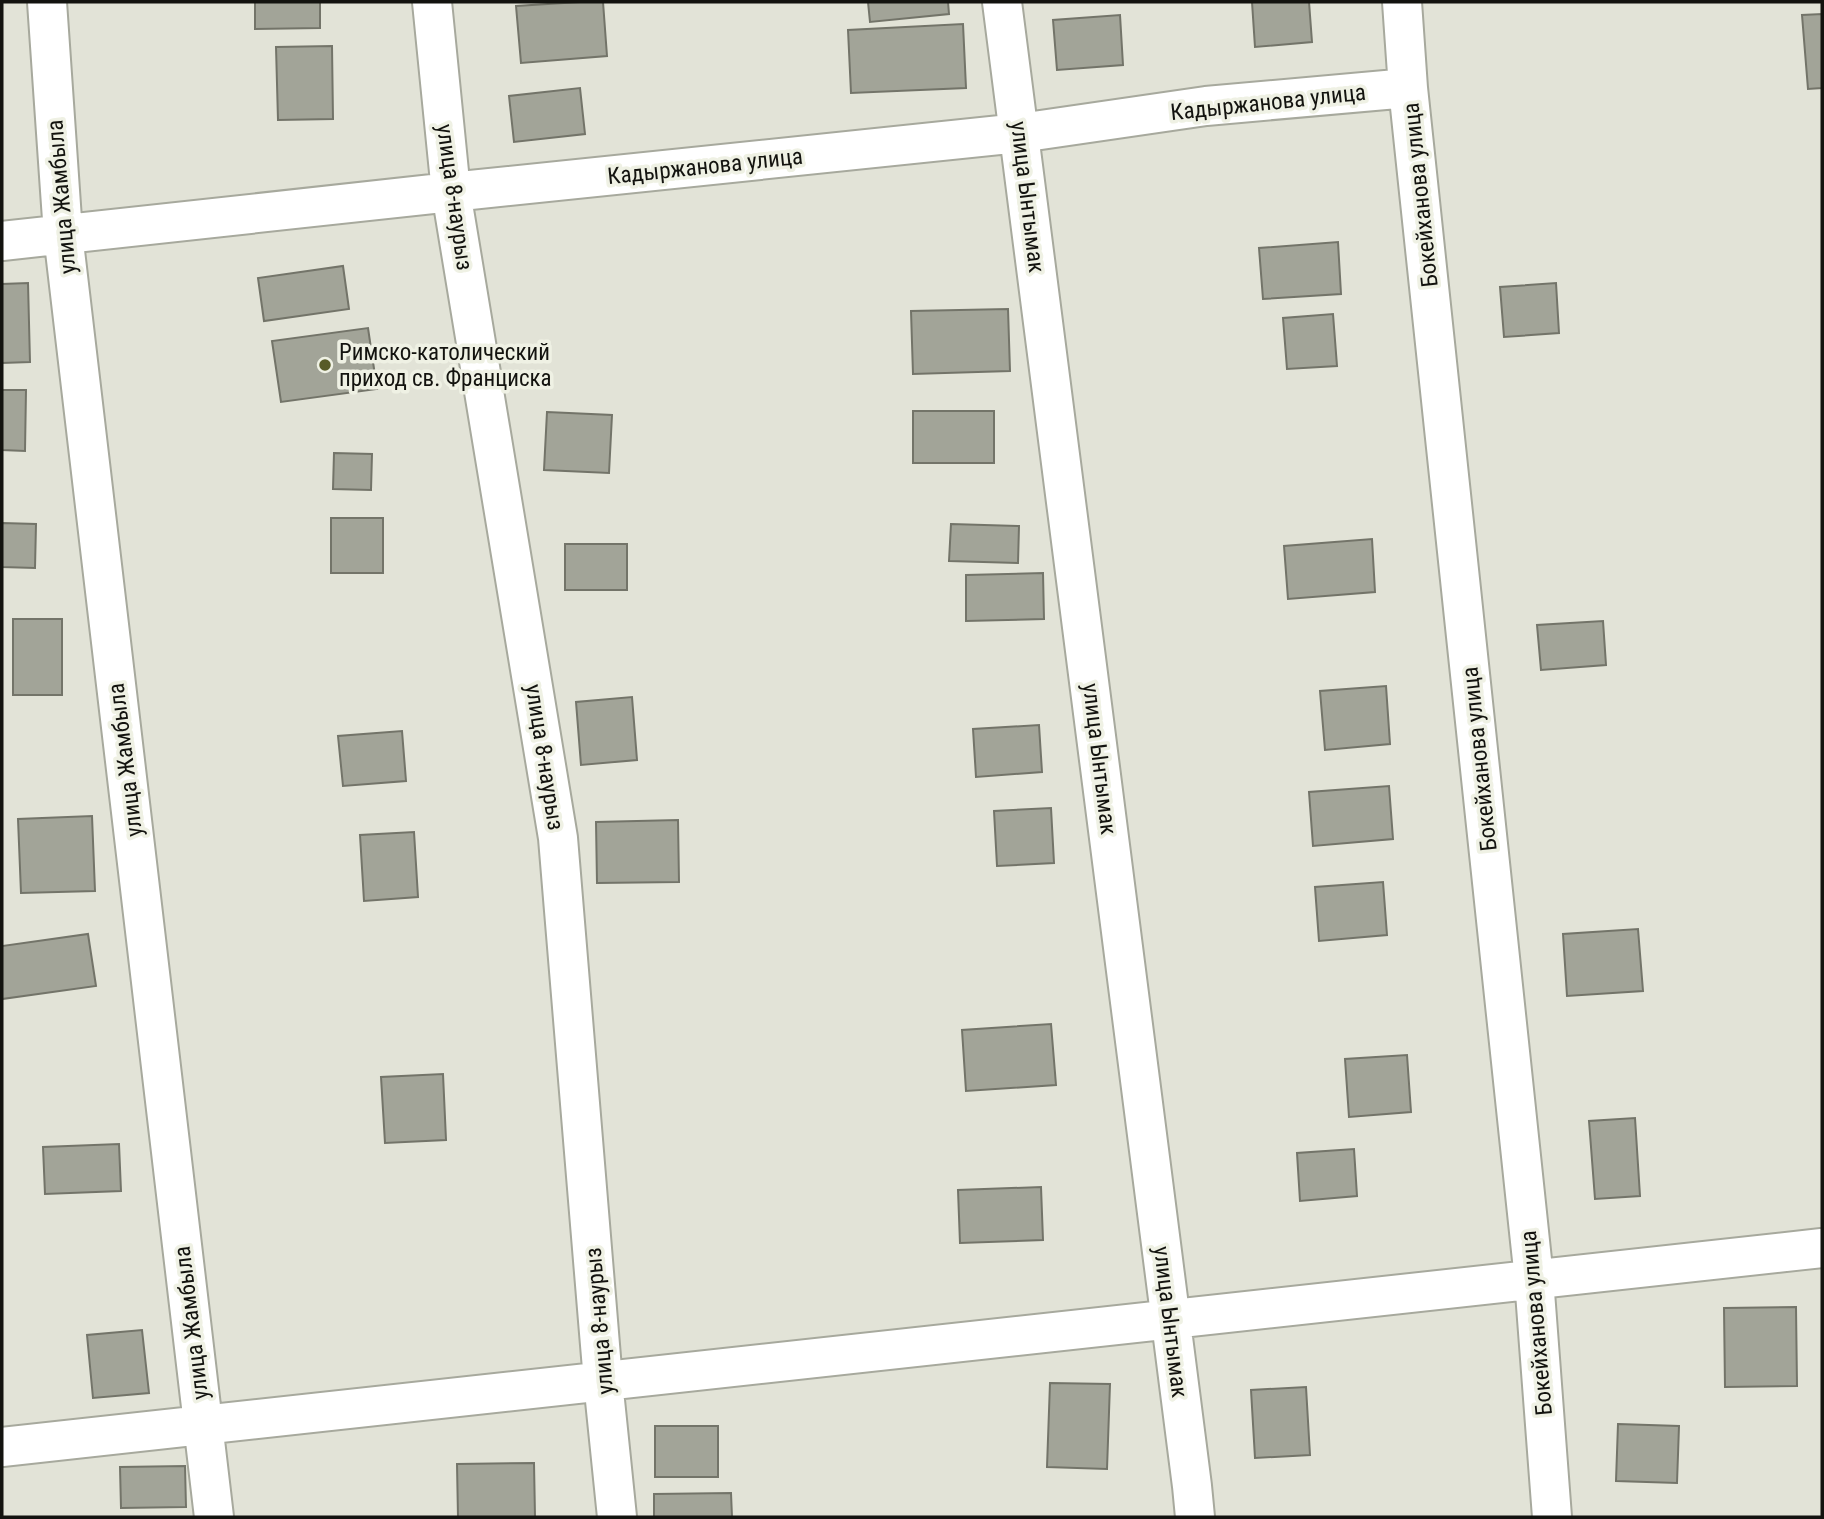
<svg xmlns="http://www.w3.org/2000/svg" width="1824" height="1519" viewBox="0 0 1824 1519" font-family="'Roboto Condensed',sans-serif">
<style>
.building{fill:#a2a498;stroke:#737469;stroke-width:2}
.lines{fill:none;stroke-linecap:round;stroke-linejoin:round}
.minor-casing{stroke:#a7a99d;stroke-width:42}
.minor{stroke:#fff;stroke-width:38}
.poi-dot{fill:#585b28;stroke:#eff1e4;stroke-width:2.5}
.labels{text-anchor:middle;stroke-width:7;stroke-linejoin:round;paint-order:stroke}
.street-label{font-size:23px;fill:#13130f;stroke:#eff1e4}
.poi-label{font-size:23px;fill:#13130f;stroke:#eff1e4;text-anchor:start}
</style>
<rect width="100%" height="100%" fill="#e2e3d7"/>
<path class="building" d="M255,2H320V28L255,29Z
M580,2H603L607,56L521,63L516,6Z
M868,2H948L949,14L870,22Z
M1252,2H1309L1312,42L1255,47Z
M1822,14V88L1808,89L1802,15Z
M1120,15L1123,65L1057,70L1053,20Z
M963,24L966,88L851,93L848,30Z
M332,46L333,119L278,120L276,47Z
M580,88L585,134L514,142L509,96Z
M1338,242L1341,294L1263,299L1259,248Z
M343,266L349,309L264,321L258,278Z
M28,283L30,362L2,363V284Z
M1556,283L1559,333L1504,337L1500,287Z
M1008,309L1010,371L913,374L911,311Z
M1333,314L1337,366L1287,369L1283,318Z
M368,328L377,389L281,402L272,341Z
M2,390H26L25,451L2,450Z
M913,411H994V463H913Z
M547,412L612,415L609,473L544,470Z
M334,453L372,454L371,490L333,489Z
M331,518H383V573H331Z
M2,523L36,524L35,568L2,567Z
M951,524L1019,526L1018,563L949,561Z
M1372,539L1375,592L1288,599L1284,546Z
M565,544H627V590H565Z
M1043,573L1044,619L966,621V575Z
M13,619H62V695H13Z
M1603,621L1606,665L1541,670L1537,625Z
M1386,686L1390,744L1325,750L1320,691Z
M632,697L637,760L581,765L576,702Z
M1039,725L1042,772L976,777L973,729Z
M402,731L406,781L343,786L338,736Z
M1389,786L1393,839L1313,846L1309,792Z
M1051,808L1054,863L997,866L994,811Z
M92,816L95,891L21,893L18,819Z
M678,820L679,882L597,883L596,822Z
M414,832L418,897L364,901L360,835Z
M1383,882L1387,935L1319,941L1315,887Z
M1638,929L1643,991L1567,996L1563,934Z
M88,934L96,986L2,999V946Z
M1051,1024L1056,1085L966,1091L962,1030Z
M1407,1055L1411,1112L1349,1117L1345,1059Z
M443,1074L446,1140L385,1143L381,1077Z
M1635,1118L1640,1196L1595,1199L1589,1121Z
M119,1144L121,1191L45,1194L43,1147Z
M1354,1149L1357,1196L1300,1201L1297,1153Z
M1041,1187L1043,1240L960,1243L958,1190Z
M1796,1307L1797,1386L1725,1387L1724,1308Z
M142,1330L149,1393L93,1398L87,1335Z
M1050,1383L1110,1384L1107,1469L1047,1467Z
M1306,1387L1310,1455L1255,1458L1251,1390Z
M1618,1424L1679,1426L1677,1483L1616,1481Z
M655,1426H718V1477H655Z
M534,1463L535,1517H458L457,1464Z
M185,1466L186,1507L121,1508L120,1467Z
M731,1493L732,1517H654V1494Z"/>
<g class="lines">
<g class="minor-casing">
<path id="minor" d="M47,2L63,234L214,1517
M432,2L451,192L558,838L603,1381L617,1517
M1002,2L1192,1486L1195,1517
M1402,2L1408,88L1534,1279L1552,1517
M2,241L451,192L1020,133L1206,106L1408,88
M2,1447L1822,1248"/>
</g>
<use href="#minor" class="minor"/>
</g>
<circle class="poi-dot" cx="325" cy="365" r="7"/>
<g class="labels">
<g class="street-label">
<text transform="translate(1268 102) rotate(-6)" y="8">Кадыржанова улица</text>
<text transform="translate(705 166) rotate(-6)" y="8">Кадыржанова улица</text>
<text transform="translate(1420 195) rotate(-96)" y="8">Бокейханова улица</text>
<text transform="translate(61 197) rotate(-95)" y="8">улица Жамбыла</text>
<text transform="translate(455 197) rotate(82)" y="8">улица 8-наурыз</text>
<text transform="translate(1028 197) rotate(83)" y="8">улица Ынтымак</text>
<text transform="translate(545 757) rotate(81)" y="8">улица 8-наурыз</text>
<text transform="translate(1100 759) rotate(83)" y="8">улица Ынтымак</text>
<text transform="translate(1479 759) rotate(-96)" y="8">Бокейханова улица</text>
<text transform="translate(125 760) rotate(-97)" y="8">улица Жамбыла</text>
<text transform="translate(599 1321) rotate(-95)" y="8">улица 8-наурыз</text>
<text transform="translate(1171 1322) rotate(83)" y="8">улица Ынтымак</text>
<text transform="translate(191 1323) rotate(-97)" y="8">улица Жамбыла</text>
<text transform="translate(1536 1323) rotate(-95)" y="8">Бокейханова улица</text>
</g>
<g class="poi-label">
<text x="339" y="360">Римско-католический<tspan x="339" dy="26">приход св. Франциска</tspan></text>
</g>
</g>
<rect width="1824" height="1519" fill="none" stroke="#13130f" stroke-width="7"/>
</svg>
